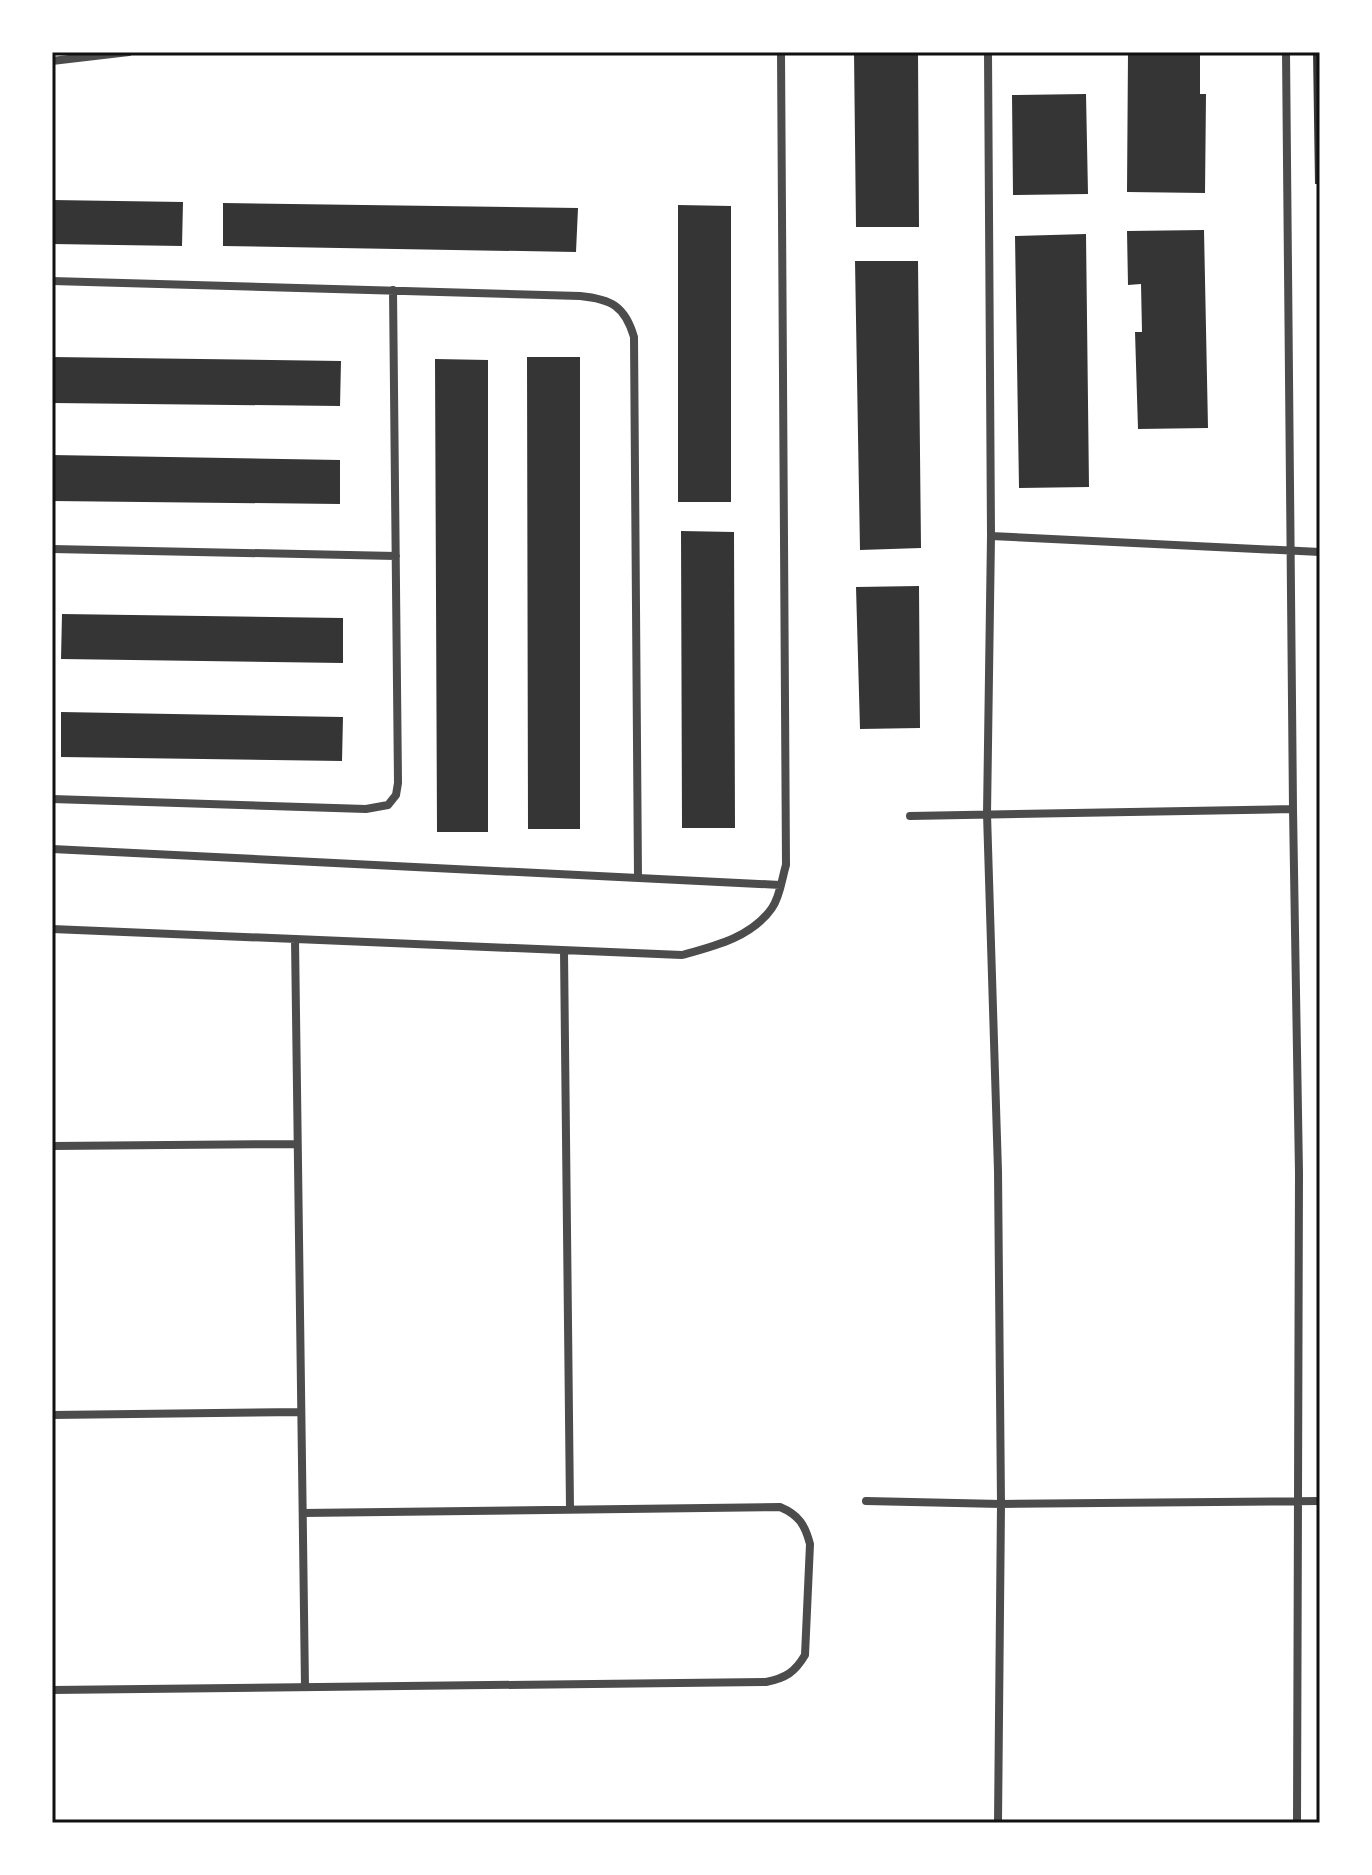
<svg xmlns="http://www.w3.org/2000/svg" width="1372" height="1875" viewBox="0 0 1372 1875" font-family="'Archivo Narrow',sans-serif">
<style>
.building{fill:#353535}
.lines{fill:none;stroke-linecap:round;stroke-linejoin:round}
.minor{stroke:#4c4c4c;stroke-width:8}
.neatline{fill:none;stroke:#111;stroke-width:3}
</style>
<rect width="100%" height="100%" fill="#fff"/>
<path class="building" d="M854,52H918L919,227H856Z
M1128,52H1200V94H1206L1205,193L1127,192Z
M1313,52H1320V184H1315Z
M1086,94L1088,194L1013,195L1012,95Z
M52,200L183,202L182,246L52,244Z
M223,203L578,208L576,252L223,246Z
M678,205L731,206V502H678Z
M1204,230L1208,428L1138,429L1135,332H1142L1141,284L1128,285L1127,231Z
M1086,234L1089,487L1019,488L1015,236Z
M855,261H918L921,548L860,550Z
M52,357L341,361L340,406L52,403Z
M527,357H580V829H528Z
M435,359L488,360V832H437Z
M52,455L340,460V504L52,501Z
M681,531L734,532L735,828H682Z
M919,586L920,728L860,729L856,587Z
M62,614L343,618V663L61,659Z
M61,712L343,717L342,761L61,757Z"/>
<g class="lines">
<path class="minor" d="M988,52L991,536L987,814L998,1171L1001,1504L998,1823
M1286,52L1293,809L1299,1173L1297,1823
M52,61L129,52
M52,281L580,296C611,299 625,306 634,337L638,878
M991,536L1320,552
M52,549L396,556
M52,799L366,809L388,805L396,795L398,783L393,290
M910,816L1293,809
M52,849L780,885
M52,929L682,955C715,946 752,937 772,908C780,897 782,878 786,865L781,52
M295,939L305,1687
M564,951L570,1509
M52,1146L297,1144
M52,1415L301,1412
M866,1501L1001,1504L1320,1501
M52,1690L766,1682C786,1678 795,1672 805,1655L810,1544C805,1525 799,1515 780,1507L303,1513"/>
</g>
<rect width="1372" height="1875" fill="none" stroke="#ffffff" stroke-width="108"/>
<rect x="54" y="54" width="1264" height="1767" class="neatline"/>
</svg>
